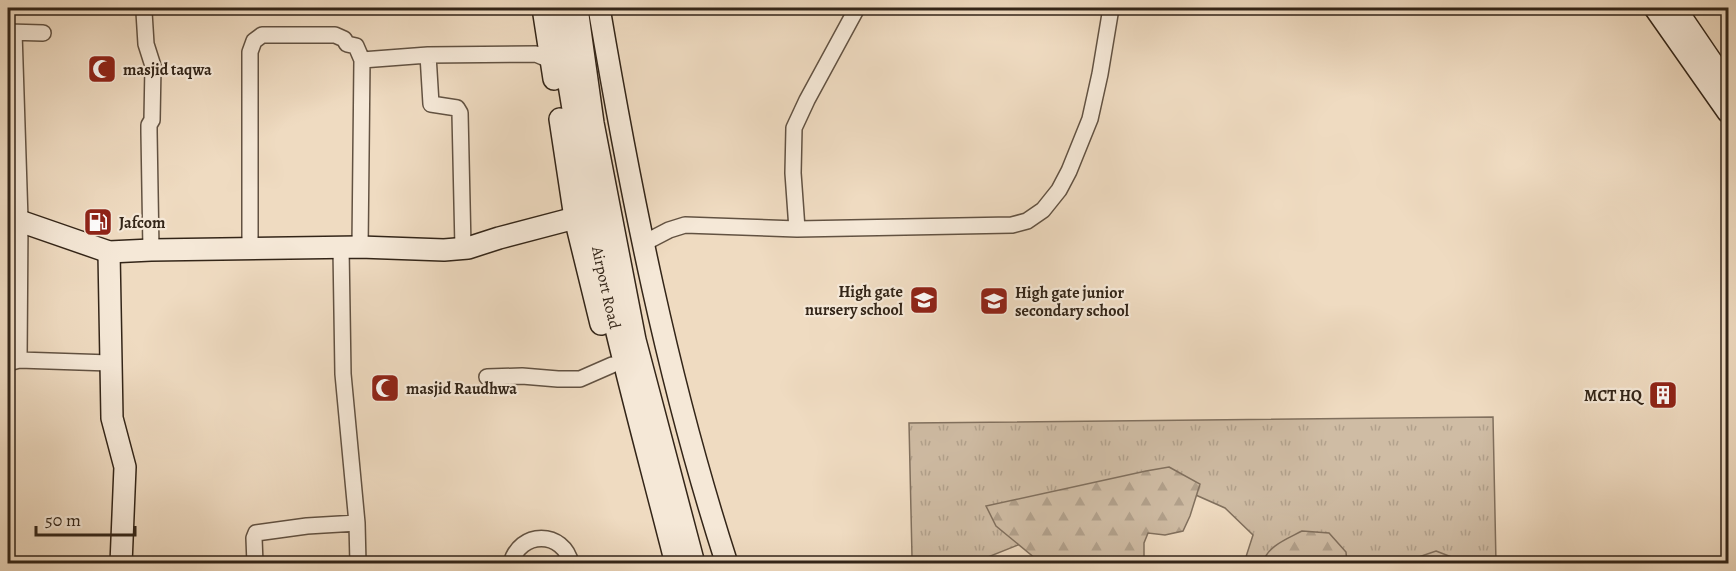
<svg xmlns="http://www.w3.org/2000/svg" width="1736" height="571" viewBox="0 0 1736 571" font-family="Alegreya,serif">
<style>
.grass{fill:url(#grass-tufts);stroke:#81705e;stroke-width:1.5}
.forest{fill:url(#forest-firs);stroke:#81705e;stroke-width:1.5}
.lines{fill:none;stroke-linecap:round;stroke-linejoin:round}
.street-casing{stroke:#625242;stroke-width:18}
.secondary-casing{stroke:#332518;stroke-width:24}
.street{stroke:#f5e8d7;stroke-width:15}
.secondary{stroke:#f5e8d7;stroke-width:21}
.labels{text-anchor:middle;stroke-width:4.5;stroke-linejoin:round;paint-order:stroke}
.poi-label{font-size:16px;font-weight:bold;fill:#332518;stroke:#f5e8d7;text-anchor:start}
.street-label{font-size:16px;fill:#332518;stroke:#f5e8d7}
</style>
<defs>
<pattern id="grass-tufts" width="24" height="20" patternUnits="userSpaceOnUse" patternTransform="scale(1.5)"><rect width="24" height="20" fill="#cfbca4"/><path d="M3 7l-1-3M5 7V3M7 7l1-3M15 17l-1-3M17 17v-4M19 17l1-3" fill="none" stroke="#b2a18c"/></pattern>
<pattern id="forest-firs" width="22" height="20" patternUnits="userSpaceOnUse" patternTransform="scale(1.5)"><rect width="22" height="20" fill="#cfbca4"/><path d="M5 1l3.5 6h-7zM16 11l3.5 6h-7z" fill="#b2a18c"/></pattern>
</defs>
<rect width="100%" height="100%" fill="#efdbc1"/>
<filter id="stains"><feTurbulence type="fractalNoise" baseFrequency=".00333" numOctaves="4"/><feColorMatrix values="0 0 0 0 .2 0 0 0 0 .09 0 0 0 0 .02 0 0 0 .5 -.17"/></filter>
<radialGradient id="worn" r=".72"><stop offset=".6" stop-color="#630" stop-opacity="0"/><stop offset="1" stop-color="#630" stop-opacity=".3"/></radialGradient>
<path class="grass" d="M1493,417L1496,563H1244L1253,535L1225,508L1198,496L1169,476L1023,543L973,563H937L912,557L909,423Z"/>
<path class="forest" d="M1169,467L1200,484L1190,516L1183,531L1165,535L1148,533L1144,543V557L1135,563L1116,562L1112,564L1039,563L1036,559L996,526L986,506L1146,471Z
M1302,531L1329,533L1346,552L1347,563H1263C1267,546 1287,539 1302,531Z
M1436,551L1467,563H1401Z"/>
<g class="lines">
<g class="street-casing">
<path id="street" d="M144,12L146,44L153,66L152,120L149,125V132L151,250
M8,32L43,33
M14,32L20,220L19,360
M428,55L431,104L457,108L460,113L463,248
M362,60L428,55L536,54L550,60
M797,229L793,173L794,128L807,100L857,8
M644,243L669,230L685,225L797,229L1012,225L1027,221L1043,210L1059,190L1069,171L1090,119L1100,74L1111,8
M341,248L343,374L357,523L358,564
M250,249V52L254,41L262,35H335L344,39L347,44L356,46L362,60L360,247
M8,363L19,360L110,363
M487,377L522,376L558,379H580L612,365
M255,564L254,538L256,533L307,526L357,523
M511,564C519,530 564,530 571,564"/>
</g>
<g class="secondary-casing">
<g id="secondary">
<path d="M543,8L554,79"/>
<path id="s1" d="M557,8C572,107 588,205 610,303C630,390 654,477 676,564"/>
<path d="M577,8L593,123L635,340L694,564"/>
<path d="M599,8C631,195 668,382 727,564"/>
<path d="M1655,8L1728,112"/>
<path d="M1675,8L1728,86"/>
<path d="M560,119L575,218L601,324"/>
<path d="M8,217L109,252L151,250L360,247L444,250L468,248L499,238L575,218"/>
<path d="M109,252L112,418L125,467L121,564"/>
</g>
</g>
<use href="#street" class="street"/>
<use href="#secondary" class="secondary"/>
</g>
<defs>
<g id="mosque-square" transform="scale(1.5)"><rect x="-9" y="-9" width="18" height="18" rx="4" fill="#8f2418" stroke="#f5e8d7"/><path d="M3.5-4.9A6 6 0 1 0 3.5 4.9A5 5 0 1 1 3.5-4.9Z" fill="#fff"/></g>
<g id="fuel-square" transform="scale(1.5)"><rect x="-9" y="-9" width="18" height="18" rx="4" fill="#8f2418" stroke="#f5e8d7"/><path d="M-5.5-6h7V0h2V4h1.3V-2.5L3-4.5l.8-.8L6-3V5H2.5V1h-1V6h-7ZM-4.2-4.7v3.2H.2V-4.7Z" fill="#fff"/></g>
<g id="school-square" transform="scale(1.5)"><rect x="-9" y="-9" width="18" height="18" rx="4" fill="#8f2418" stroke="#f5e8d7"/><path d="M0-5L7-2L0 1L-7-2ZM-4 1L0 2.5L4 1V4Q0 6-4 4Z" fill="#fff"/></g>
<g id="building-square" transform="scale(1.5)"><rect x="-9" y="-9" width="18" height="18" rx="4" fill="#8f2418" stroke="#f5e8d7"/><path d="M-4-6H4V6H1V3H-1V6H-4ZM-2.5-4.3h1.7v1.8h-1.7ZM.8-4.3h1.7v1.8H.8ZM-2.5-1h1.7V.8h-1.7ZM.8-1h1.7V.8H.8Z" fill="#fff"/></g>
</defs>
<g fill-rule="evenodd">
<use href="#mosque-square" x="102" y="69"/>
<use href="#fuel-square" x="98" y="222"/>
<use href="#school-square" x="924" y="300"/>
<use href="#school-square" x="994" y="301"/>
<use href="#mosque-square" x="385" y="388"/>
<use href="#building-square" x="1663" y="395"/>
</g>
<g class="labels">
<g class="poi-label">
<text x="123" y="75">masjid taqwa</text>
<text x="119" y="228">Jafcom</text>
<text x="903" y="297" text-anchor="end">High gate<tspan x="903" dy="18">nursery school</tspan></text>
<text x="1015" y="298">High gate junior<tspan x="1015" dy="18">secondary school</tspan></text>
<text x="406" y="394">masjid Raudhwa</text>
<text x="1642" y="401" text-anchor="end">MCT HQ</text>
</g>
<g class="street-label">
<text dy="6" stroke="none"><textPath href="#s1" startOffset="284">Airport Road</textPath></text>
</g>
</g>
<rect width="1736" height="571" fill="none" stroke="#efdbc1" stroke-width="30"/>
<rect x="9" y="9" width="1718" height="553" fill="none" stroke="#332518" stroke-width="3"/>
<rect x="15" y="15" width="1706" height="541" fill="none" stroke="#332518" stroke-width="1.5"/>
<path d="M36 526v9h99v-9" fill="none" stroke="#332518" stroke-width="3"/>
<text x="45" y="526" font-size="18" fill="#332518" stroke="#f5e8d7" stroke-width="4.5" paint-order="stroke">50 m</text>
<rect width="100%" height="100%" filter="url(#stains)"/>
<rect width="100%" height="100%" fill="url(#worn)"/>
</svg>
